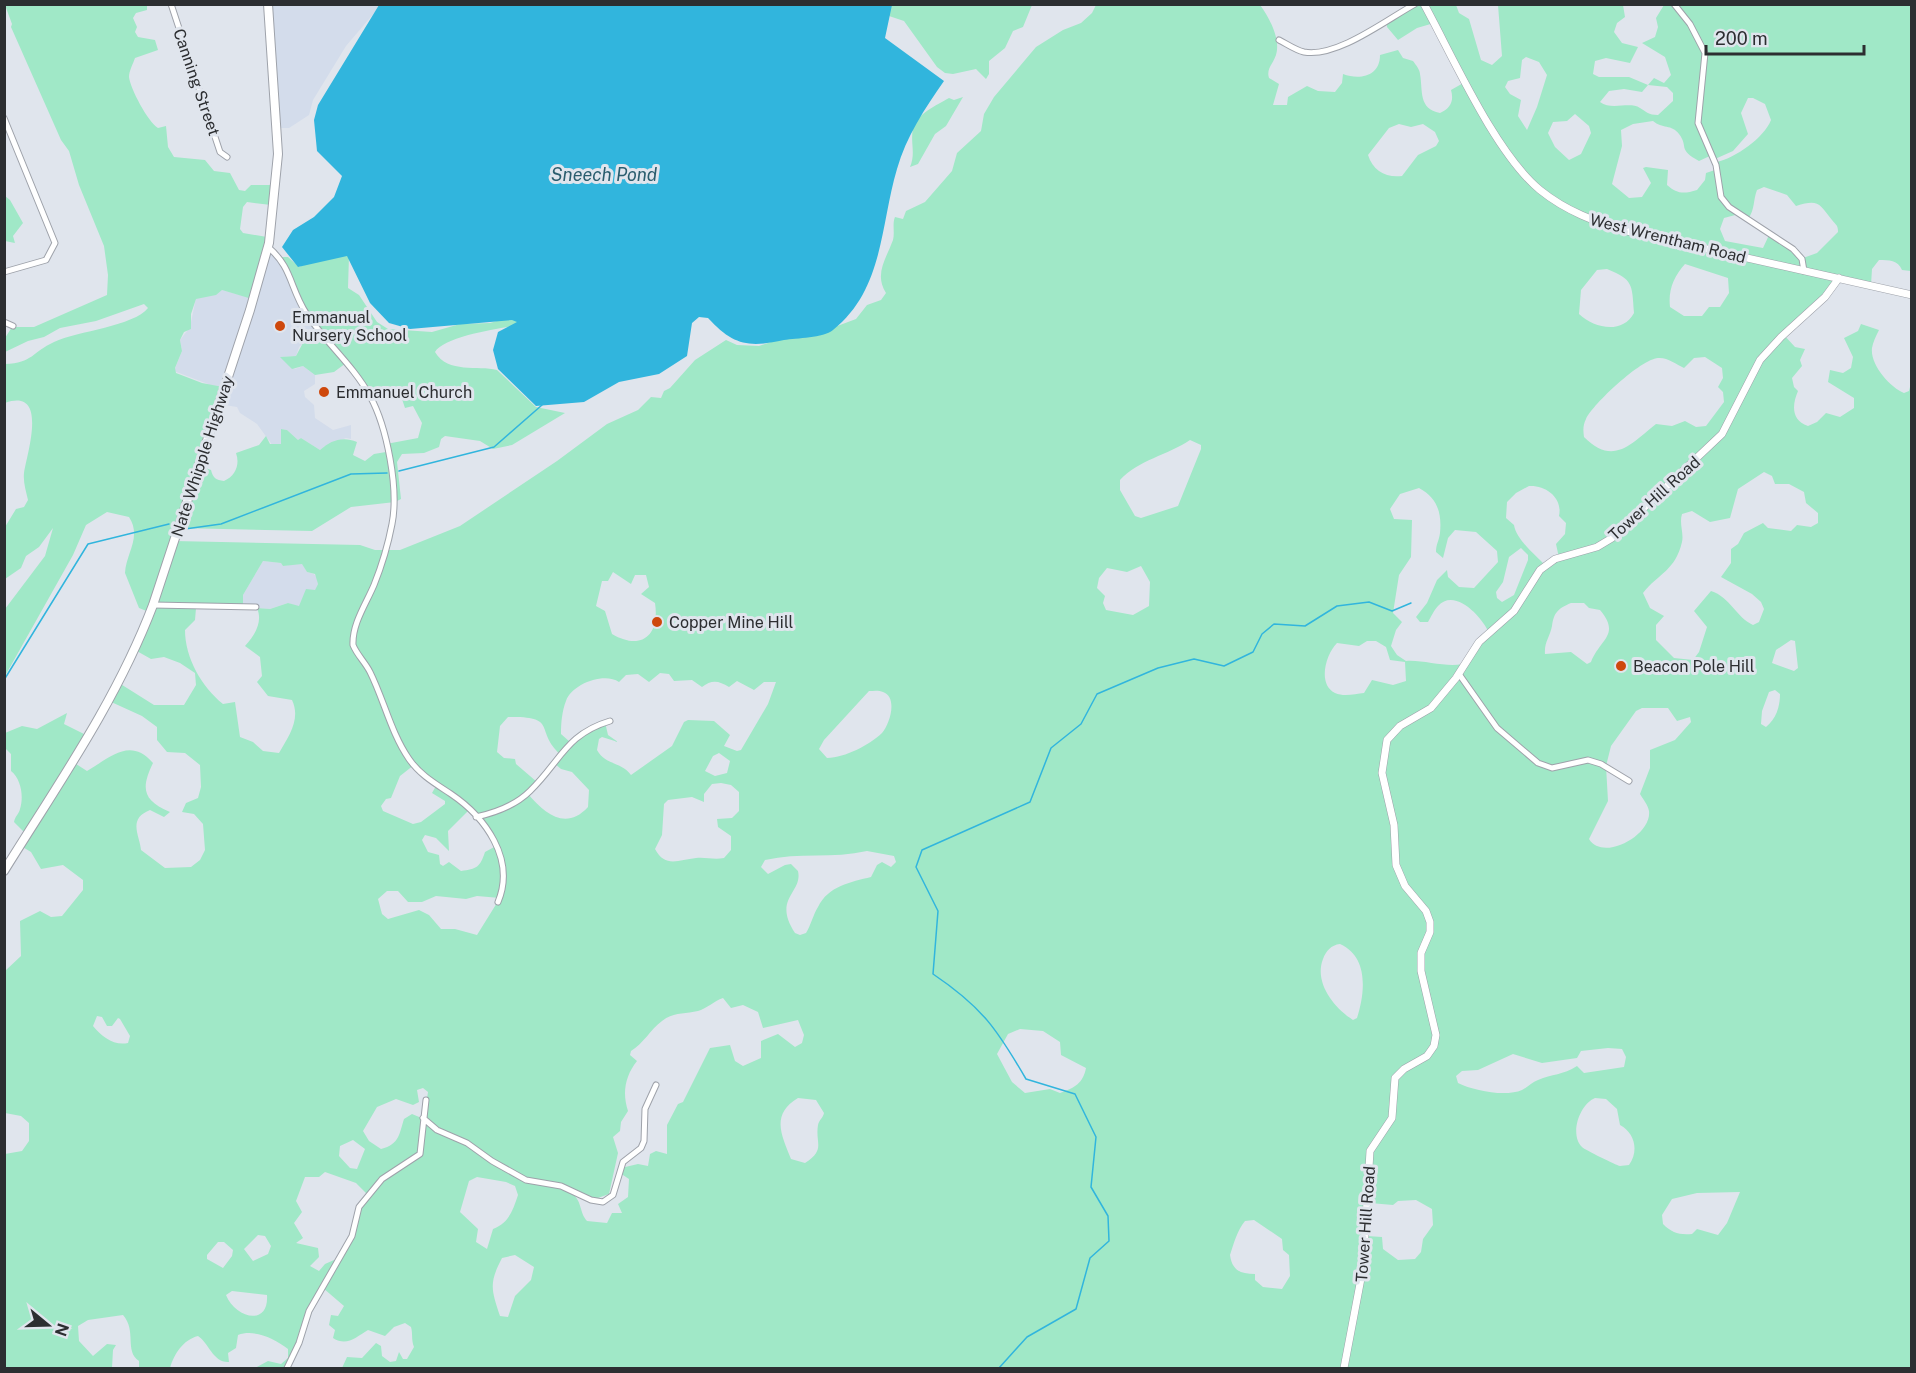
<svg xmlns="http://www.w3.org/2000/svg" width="1916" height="1373" viewBox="0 0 1916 1373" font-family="'Public Sans',sans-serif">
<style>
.built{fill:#d3dceb}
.green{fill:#a0e8c7;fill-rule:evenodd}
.water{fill:#31b5dd}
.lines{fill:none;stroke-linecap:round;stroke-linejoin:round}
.stream{stroke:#31b5dd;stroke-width:1.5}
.minor-casing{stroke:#9ea2aa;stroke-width:7}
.tertiary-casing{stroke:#9ea2aa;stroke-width:8}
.secondary-casing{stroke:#9ea2aa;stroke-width:10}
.minor{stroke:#fff;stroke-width:5}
.tertiary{stroke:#fff;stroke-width:7}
.secondary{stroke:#fff;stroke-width:8}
.poi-dot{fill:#ce480c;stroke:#e0e5ed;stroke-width:2}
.labels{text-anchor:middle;stroke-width:6;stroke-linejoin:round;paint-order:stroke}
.street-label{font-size:16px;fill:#2c2e31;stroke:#e0e5ed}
.poi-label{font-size:16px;fill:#2c2e31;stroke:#e0e5ed;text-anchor:start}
.water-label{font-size:18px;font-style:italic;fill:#2a5d6e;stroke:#e0e5ed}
</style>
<rect width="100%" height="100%" fill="#e0e5ed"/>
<path class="built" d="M266,5H381L346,46L313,100L309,115L289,128H276Z
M266,248L282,258L318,329L299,347L296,356L281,357L295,369L303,366L315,375V384L304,391L305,397L314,405L315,418L333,430L351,425V439L346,438L325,446L320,450L301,438L298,440L287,430L282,429L281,444L273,446L257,424L240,413L237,407L218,404L208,384L174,371L182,351L180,340L190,327L196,298L222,290L251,298Z
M263,561L281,563L283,566L302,563L307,572L314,574L317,578L318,584L315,591L299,607L288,603L270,609L243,607V595Z"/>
<path class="green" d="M883,4L1032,5L1023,27L1013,31L1005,48L989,61V74L986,79L976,69L953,74L945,73L937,67L904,21L883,14Z
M5,5H147V10L136,13L133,18L137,27L135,32L138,37L155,40L158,50L135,58C133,64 129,71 129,77C130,88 148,122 158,128L166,126L168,147L174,157L205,160L214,171L230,173L239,190L245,191L251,185H275L271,205L247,202L243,207L240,229L243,233L267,237L252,299L222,290L216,295L196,299L191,314V329L184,332L180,340L182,351L175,368L176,373L202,383L223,387L198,465L211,470C213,478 216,480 224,481C236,476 240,464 236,453L259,445L266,436L270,444H281V429L287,430L298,440L301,438L320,450C331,440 343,436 357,442L353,455L365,461L374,454L386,452V444L418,438L422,423L413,406L405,408L402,399C392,392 384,397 374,402L346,363L334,372L315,375L303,366L292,369L280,357L296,356L305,339L318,329L304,310L282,257H288L299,267L330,254L349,256L348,288L359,295L377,322L388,329L432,332L460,324L490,323L510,317L518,321L515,326C498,328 443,337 435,352C448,374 478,365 497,370L536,407L565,413L512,445L493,449L480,441L445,436L441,439L439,447L424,453L402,454L397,462L401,499L395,502L351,507L312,531L179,528L174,541L360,545L375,550H400L460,526L557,461L607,424L638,410L651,397L661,398L664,391L670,388L695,360L726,340L737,345L759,346L777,340L808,337L856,319L867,305L881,300L886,293C874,274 886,259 893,240C895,232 892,224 895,217L903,219L906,211L925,202L952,171L957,153L981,131L984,114L994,97L1036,47L1063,30L1081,23L1092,13L1096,5H1260C1269,17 1281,39 1276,55C1273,64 1266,69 1269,78L1279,84L1273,105H1287L1288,97L1307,86L1318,91L1335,92L1342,83L1343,74C1359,80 1380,77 1380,55L1398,50L1403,58L1413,61C1416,65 1420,70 1420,74C1423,90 1418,109 1440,113C1451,108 1454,101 1451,90L1465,82L1434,23L1417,28L1398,40L1387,27V21L1416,5H1456L1459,13L1469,19L1481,60L1492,65L1502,56L1498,5H1623L1625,17L1617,23L1614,32L1622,43L1638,47L1630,63L1606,58L1595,61L1593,74L1599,77H1629L1648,85L1654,78L1664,83L1671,75L1665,57L1642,43L1655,37L1658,27L1656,18L1664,5H1911V271L1902,270C1898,260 1889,260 1879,260L1872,269L1871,285L1840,279L1784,335L1795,347L1805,349L1800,360L1802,366L1792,378L1794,387L1798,391C1792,405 1791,420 1808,426L1817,422L1826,413L1840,417L1854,408V398L1828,382L1830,370L1843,373L1851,368L1853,357L1844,338L1858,331L1861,324L1879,330C1876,336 1873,342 1872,348C1870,365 1890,387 1904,393L1909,391L1911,383V1368H342L347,1357L362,1358L376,1343L381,1346L382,1356L390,1362L396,1361L399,1352L403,1359H407L414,1347C411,1339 413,1334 411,1327L405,1323L394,1327L385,1336L368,1330C356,1337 347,1347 333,1338L335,1330L329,1325L331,1315L338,1316L344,1306L323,1288L312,1307L288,1368H255L268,1361L281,1364L288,1358V1349C274,1338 254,1329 238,1335L236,1348L228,1353L229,1362C213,1363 209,1343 198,1336C183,1340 174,1354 170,1368H139V1361C124,1351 137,1331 123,1315L88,1320L78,1326L79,1341L93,1356L107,1344L116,1345L113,1350L112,1368H5V1154L22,1151L29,1141V1123L21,1116L5,1113V971L21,956L20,921L40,911L51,917L62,916L83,890V880L63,865L41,869L31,852L21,846L27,835L14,822C15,816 19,814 20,809C24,796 21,779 11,771V754L5,748V733L22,726L37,729L67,713L64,724L88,736L73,762L87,771C111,757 130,737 153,763C141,788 142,800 170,812L164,817L150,810C127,819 140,836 141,850L165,868L191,867L200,860L205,850L203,824L194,814L182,812L186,803L198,798L201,787L200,765L185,753L167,752L157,740V727L142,716L109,701L119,683L154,705H184L196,685L195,673L180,663L164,657L151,659L135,650L149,612L139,608L125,573C126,553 142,537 129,517L107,512L86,525L73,555L5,676V609L45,556L53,528L39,547L26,556L21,568L5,579V527L16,509L24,507L28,500C26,491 23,482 24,473C27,453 49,387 5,403V364C33,363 32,352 54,342C78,331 134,326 148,308L144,304L96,321L60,328L44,337L28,341L5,352V338L12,327H34L107,295L108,275L104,246L79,185L69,151L61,140L11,27L12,24ZM1526,57L1539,62L1547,75L1537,107L1527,130L1518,116L1521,100L1510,94L1505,87L1508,81L1520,78L1522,60ZM1648,85L1667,87L1673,93V101L1658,115C1648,115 1647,112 1640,108C1629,101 1612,111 1600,102L1609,91L1624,89L1642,92ZM1748,98H1753L1765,104L1771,120C1764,138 1735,158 1717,162L1715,170L1706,173L1705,180L1697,190C1684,194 1677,194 1667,185L1668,170L1646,167L1643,168L1651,183L1642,197L1629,198L1612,184L1622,146L1621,130L1633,124L1653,121C1662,129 1672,124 1679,134C1689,147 1677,149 1699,161L1712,155L1715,159L1733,151L1748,134L1741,113ZM1575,114L1589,126L1591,133L1581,154L1569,160L1555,147L1548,133L1553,122L1567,121ZM1399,124L1411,127L1423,124L1435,132L1439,141L1436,146L1418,155L1402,176C1386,178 1373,171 1368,155L1389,128ZM1764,187L1787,195L1796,206C1818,199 1819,203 1832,220C1836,225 1838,225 1838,232L1817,253L1803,258L1770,233L1763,248L1725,241L1720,229L1724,218L1739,214L1748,219C1755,210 1753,200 1757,190ZM1685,264L1728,278L1729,293L1720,307H1709L1702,316H1684L1670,307C1668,290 1674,276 1685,264ZM1607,269C1633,280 1632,283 1634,313C1622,335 1594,328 1579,314L1581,290L1597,270ZM1705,357L1722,368L1723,378L1718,387L1723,392L1724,402L1706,426L1696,427L1685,421L1672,426L1656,424C1630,445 1613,466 1584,437C1583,430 1583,425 1586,419C1593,404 1641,359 1658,358C1667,357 1676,364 1684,368L1694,358ZM1190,440L1201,445V449L1178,506L1141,518L1135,516L1120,490V480C1138,460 1168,455 1190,440ZM1764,472L1772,476L1775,484H1789L1804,492L1806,503L1818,513V523L1811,527L1797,525L1791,531L1768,528L1763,523L1744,533L1738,544L1731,549V563L1721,577L1752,594L1761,602L1764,609L1759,622L1753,625C1736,617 1730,597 1711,591L1694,611L1707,627L1699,652L1693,660L1674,658L1656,640V625L1664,616L1650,608L1643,593C1659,573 1675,571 1682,542C1684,533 1679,524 1682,514L1692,511L1710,522L1730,518L1738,489ZM1529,486C1546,485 1563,498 1559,516L1566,523L1565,534L1556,544L1559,558L1545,565C1535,555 1516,539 1514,525L1506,518L1507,502L1516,493ZM1419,488C1437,498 1442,512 1440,533C1439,541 1436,544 1436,552L1443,558L1448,538L1455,530L1476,532L1497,551L1498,562L1474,588L1459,587L1448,577L1447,570L1437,580L1427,603L1416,617L1420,622H1428C1431,617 1434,610 1438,606C1455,587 1483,618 1489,633C1483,642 1476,654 1468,661C1456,671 1424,659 1406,661L1397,655L1391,646L1396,630L1402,622L1393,613L1399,575L1411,557L1412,520L1394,519L1390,509L1400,494ZM1521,548L1528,555V560L1514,595L1502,602L1497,598L1496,592L1503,582L1509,557ZM263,561L281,563L283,566L302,564L307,572L315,574L318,584L315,590L306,589L299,606L288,603L270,609L257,608C263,622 255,635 245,646L260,657L262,676L257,682L268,696L292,700C301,719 289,736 279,753L263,751L253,742L240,737L235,702L223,704C202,687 185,658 185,630L195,620L196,608L243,607V595ZM1141,566L1150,582L1149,606L1133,615L1106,610L1103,603L1105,596L1097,588L1099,578L1107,568L1127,572ZM613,572L631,584L635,575H646L649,587L641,594L655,603C660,636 641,651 612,634L605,611L596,606L602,581H608ZM1571,603H1584L1589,608L1600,610C1621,635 1600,639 1591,662L1587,664L1571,652L1545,654C1544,642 1550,637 1552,626C1554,613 1557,609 1571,603ZM1791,640L1795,641L1798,668L1794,671L1772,663L1776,650ZM1367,641H1376L1386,647L1390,660L1405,662L1406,681L1393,685L1372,680L1364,693C1355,694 1344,697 1335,693C1317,684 1326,654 1337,643L1359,646ZM660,673L669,674L674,681L692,680L702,687C712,679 719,681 729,687L737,681L754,690L764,682H776L768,704L741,750L737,751L724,746L730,735L714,721L688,720L684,722L672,746L631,775C622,762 605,765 597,750L599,739L602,737L618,742L608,735L605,722L570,742L561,734C561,723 562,711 566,701C572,684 604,672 619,682L626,675L638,674L649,682ZM1775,690L1780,694C1780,707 1776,719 1766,727L1761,724L1762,711L1769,692ZM869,691C873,691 879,690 883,692C898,697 890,724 882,733C868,746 846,757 827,758L819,749L824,740ZM1642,708H1668L1677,721L1690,717L1691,722L1675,740L1650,750V768L1640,794C1643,799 1648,805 1649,811C1652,835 1603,862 1589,839L1608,801L1606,766L1611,746L1636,711ZM508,717C559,716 534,730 560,754L554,763L561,769L572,772L589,790L588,807C566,831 545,814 528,794L537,782L516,764L515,759L504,758L497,752L500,726ZM719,753L730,761L727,773L715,776L705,771L713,756ZM414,765L436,786L432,793L445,801V804L421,822L413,824L383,811L381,806L386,799L391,798L400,776ZM721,783L731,785L739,792V811L732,818L717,819L718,827L731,836V850L724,858C714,860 706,857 696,858C678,860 665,868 655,849L662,835L664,804L668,800L692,797L704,802V794L712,784ZM468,811L490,832L496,846L485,852C480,867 477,869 461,871L449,862L443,866L440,864L439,855L428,852L422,840L425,835L436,838L449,851L448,831ZM867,851L894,856L896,862L891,867L882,862L877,865L871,877C851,882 828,886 818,907C813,915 811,925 806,933L800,935L795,933C772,898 803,893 798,871L791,864L785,865L768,874L761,867L765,860C799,852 833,859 867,851ZM387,891H398L408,902H422L436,896L466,899L477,896L500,898L477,935L455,929H441L429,915L419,910L388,919L382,914L378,899ZM1340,944C1369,957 1365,993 1357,1018L1353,1020C1333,1007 1314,982 1323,959C1326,951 1331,945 1340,944ZM723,998L731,1008L743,1005L758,1012L763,1028L798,1020L804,1035L802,1043L795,1047L778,1034L761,1041V1058L743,1066L735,1061L730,1045L710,1048L683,1102L678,1104L667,1125V1154L656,1151L650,1154L648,1166L638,1164L621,1168L620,1173L629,1179L628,1197L618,1204L622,1213H612L607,1223L587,1221C579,1212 583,1203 572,1193L595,1199L609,1194L618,1153L613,1137L620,1131L621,1122L628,1111C622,1093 625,1076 637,1061L630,1055L631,1051C644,1043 650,1030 662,1021C673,1012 685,1014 698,1011C706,1009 714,1001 723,998ZM97,1016L102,1017L107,1026H112L118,1018L120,1019L130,1036L128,1043C114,1046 102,1037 93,1026ZM1020,1029L1043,1031L1060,1042L1061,1055L1086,1068C1083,1083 1075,1088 1060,1093L1050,1089L1025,1093L1012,1082L997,1054L1008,1034ZM1608,1048L1622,1049L1626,1057L1624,1067L1584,1073L1577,1066C1563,1075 1552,1074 1538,1080C1532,1082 1528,1087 1522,1090C1506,1097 1474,1091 1458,1083L1456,1076L1462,1071L1478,1070L1513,1054L1542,1063L1577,1058L1581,1051ZM423,1088L428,1092L424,1119L412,1114L404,1119C399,1134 400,1144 381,1149L369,1141L363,1131L377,1107L396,1099L413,1105L419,1102L417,1090ZM798,1098L816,1100L824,1113C823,1118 819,1120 818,1125C815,1144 826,1149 805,1163L791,1159C782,1136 770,1115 798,1098ZM1595,1098L1606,1099L1617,1109L1620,1125C1635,1133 1639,1151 1629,1165C1627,1165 1622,1166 1620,1166C1616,1165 1585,1150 1582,1147C1569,1134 1580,1104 1595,1098ZM353,1140L365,1149L357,1169L350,1168L339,1156L340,1146ZM325,1172L356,1183L367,1194L338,1262L334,1260L325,1264L319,1271L310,1266L319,1257L318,1248L296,1243L303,1238L294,1223L302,1212L296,1201L305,1177H319ZM477,1177L506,1182L515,1186L518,1195C513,1210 509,1223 493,1229L487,1249L476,1242L478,1229L460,1212L469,1181ZM1740,1192L1727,1223L1718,1235L1697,1229L1692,1234C1679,1235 1672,1233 1663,1224L1662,1215L1672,1199L1697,1193ZM1416,1200L1432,1209L1433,1225L1423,1239L1421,1252L1415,1259L1398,1260L1383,1249L1382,1237L1367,1236L1369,1206L1370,1203L1393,1205L1398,1201ZM1254,1220L1282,1239L1283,1250L1289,1255L1290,1276L1282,1289L1263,1287L1255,1280V1274C1240,1274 1232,1270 1230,1255C1234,1243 1237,1231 1245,1221ZM258,1235L265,1236L271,1246L268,1254L253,1261L244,1249ZM218,1242H224L233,1250L232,1256L223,1268L207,1259V1255ZM515,1255L534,1267L531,1280L515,1296L508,1317L500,1316C491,1289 489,1283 502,1258ZM232,1291L267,1295C269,1327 235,1318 226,1295Z
M963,97L946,126L935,134L918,164L910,167C916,153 910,142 913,129C916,114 937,105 949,98L954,100Z
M5,196L10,200L23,223L13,236L15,243L5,241Z"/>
<path class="water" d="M379,5H892L885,38L944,81C925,108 906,137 897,169C880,226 884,289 833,330C823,338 797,338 784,340C748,348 733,345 708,318L699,317L692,323L687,356L659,374L619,382L584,402L536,406L498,369L493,350L498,332L517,322L512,320L410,329L389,323L370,303L347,256L298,267L282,247L293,230L314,217L334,197L342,176L317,151L314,120L318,105Z"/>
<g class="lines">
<path class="stream" d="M399,471L494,447L542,405
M185,529L221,524L351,474L387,473
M4,680L88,544L169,524
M999,1368L1027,1337L1076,1309L1090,1258L1109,1241L1108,1216L1091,1187L1096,1137L1075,1094L1026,1079C997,1029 982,1007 933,974L938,911L916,867L922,850L1030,802L1051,748L1081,724L1097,694L1158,668L1194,659L1224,666L1253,652L1262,634L1274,624L1305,626L1337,606L1369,602L1392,611L1411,603"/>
<g class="minor-casing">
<path id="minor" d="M171,4L220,152L227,157
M1674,4L1690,24L1705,53L1698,123L1716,165L1721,197L1729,207L1793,249L1802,259L1804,271
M1279,40C1287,44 1295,50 1304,52C1337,58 1386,20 1415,4
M4,118L55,243L46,260L4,272
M268,247C292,267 290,288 306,313C325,342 353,365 370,396C387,427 399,489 392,524C388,545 382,565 374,585C366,604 352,624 353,645C357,655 365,662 370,672C384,700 391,733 409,759C420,775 436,784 451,794C485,817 516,859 498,902
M4,322L13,326
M153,605L256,607
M1459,674L1497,728L1538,763L1552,768L1588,760L1601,764L1629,781
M476,817C494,813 516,805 530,791C560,762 566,734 610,721
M423,1118L437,1130L467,1143L492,1161L526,1180L561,1186L591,1200L603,1202L613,1195L623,1162L641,1148L644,1141L645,1109L656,1085
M287,1368L299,1343L309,1311L352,1236L359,1207L382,1179L420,1154L426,1100"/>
</g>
<g class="tertiary-casing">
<path id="tertiary" d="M1424,4C1453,57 1495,153 1540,190C1566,211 1595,222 1627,231L1912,295
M1344,1368L1363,1268L1370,1151L1392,1118L1395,1078L1404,1069L1427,1056L1434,1046L1436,1035L1421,971V953L1430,932V922L1426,911L1405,886L1396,865L1394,825L1382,773L1387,740L1400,726L1431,708L1456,678L1479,642L1514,611L1540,570L1555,559L1597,547L1612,538L1722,434L1760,360L1781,337L1825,297L1839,278"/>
</g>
<g class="secondary-casing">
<path id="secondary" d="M4,871C58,784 116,702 153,605L250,310L269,243L278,154L268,4"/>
</g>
<use href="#minor" class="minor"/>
<use href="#tertiary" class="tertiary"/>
<use href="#secondary" class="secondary"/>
</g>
<g class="poi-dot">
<circle cx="280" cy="326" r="6"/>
<circle cx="324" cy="392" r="6"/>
<circle cx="657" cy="622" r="6"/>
<circle cx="1621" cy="666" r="6"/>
</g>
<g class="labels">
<g class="street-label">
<text transform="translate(197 82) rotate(71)" y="6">Canning Street</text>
<text transform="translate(1668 238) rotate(14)" y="6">West Wrentham Road</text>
<text transform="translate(202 456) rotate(-72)" y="6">Nate Whipple Highway</text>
<text transform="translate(1654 498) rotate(-42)" y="6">Tower Hill Road</text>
<text transform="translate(1365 1224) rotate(-86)" y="6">Tower Hill Road</text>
</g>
<g class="poi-label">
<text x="292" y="323">Emmanual<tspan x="292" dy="18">Nursery School</tspan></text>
<text x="336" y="398">Emmanuel Church</text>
<text x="669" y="628">Copper Mine Hill</text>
<text x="1633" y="672">Beacon Pole Hill</text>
</g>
<g class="water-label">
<text x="604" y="181">Sneech Pond</text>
</g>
</g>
<rect width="1916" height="1373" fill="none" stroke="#2c2e31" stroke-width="12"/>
<g transform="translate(48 1325) rotate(109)" stroke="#e0e5ed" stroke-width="4.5" paint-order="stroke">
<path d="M0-4.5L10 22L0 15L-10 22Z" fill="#2c2e31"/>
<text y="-9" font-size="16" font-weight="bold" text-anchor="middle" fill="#2c2e31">N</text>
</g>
<path d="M1706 45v9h158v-9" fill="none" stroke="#2c2e31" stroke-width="3"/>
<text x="1715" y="45" font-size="18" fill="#2c2e31" stroke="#e0e5ed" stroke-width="4.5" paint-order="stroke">200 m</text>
</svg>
